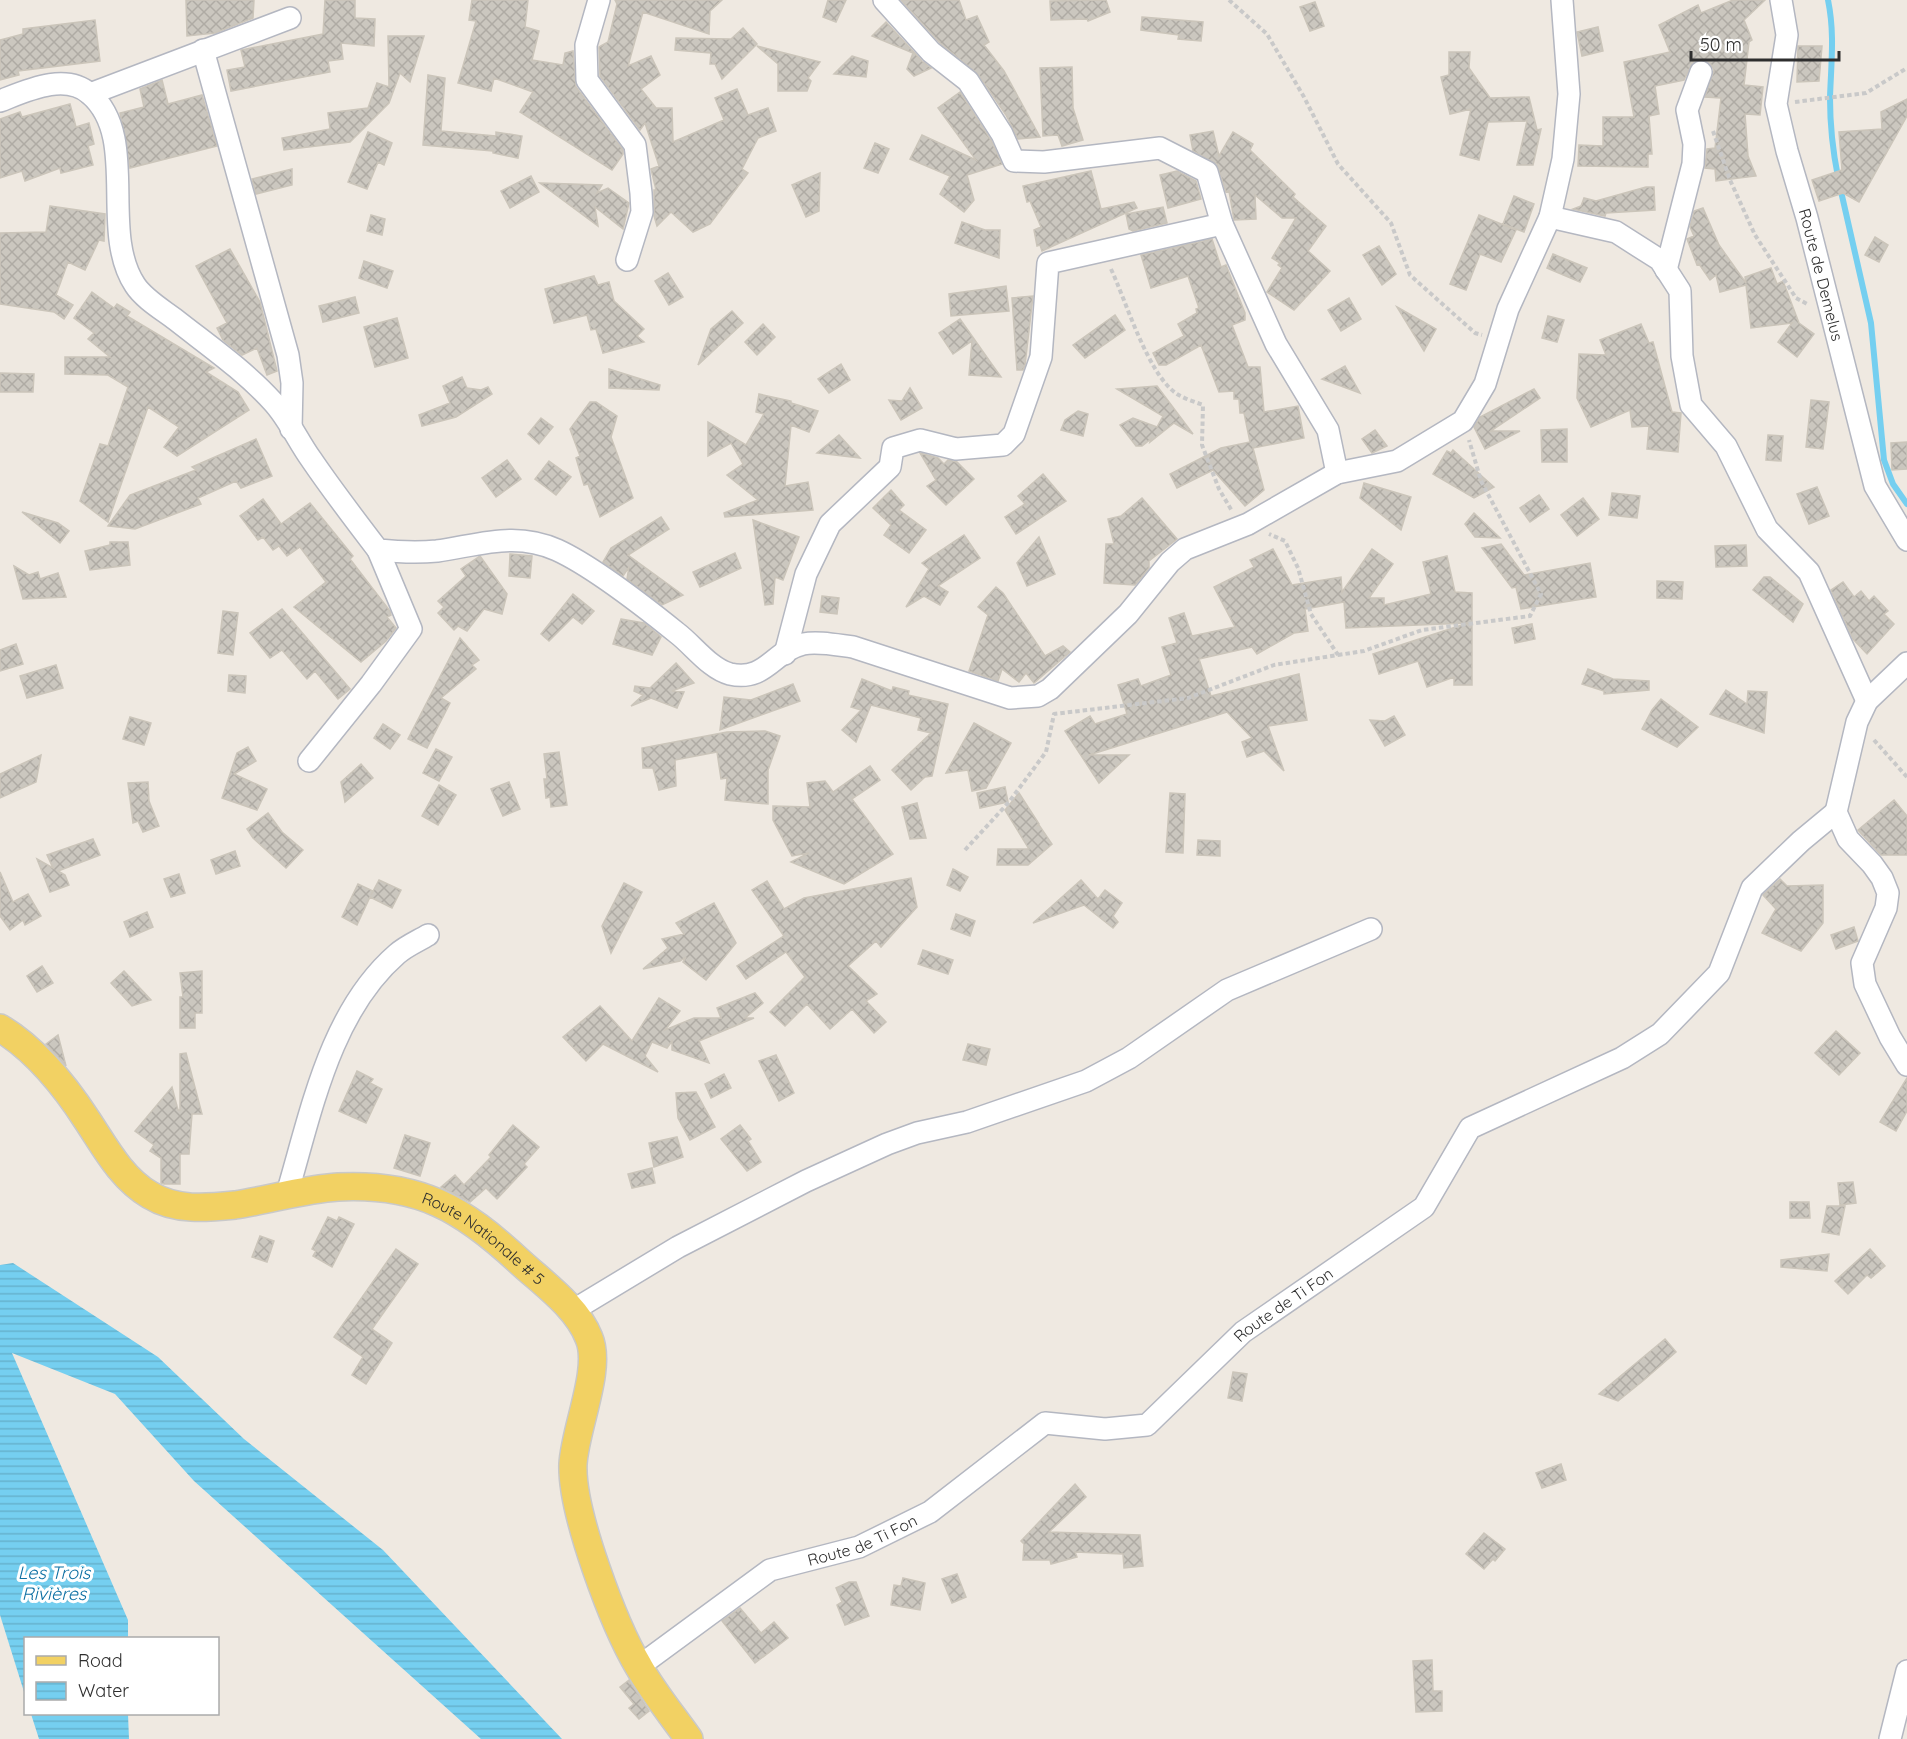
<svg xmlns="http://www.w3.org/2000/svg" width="1907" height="1739" viewBox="0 0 1907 1739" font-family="Quicksand,sans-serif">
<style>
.water{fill:url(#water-rules)}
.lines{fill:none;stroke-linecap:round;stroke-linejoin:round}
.stream{stroke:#75cff0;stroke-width:6}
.building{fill:url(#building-cross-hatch);stroke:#cbc5ba;stroke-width:1.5}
.minor-casing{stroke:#b4b7c1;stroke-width:24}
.major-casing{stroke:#c9c9c9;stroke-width:30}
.path{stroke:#c9c9c9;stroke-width:4;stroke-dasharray:4.5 3;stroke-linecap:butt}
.minor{stroke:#fff;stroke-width:21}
.major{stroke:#f2d163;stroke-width:27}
.labels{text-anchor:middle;stroke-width:6;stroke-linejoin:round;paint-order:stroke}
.street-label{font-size:16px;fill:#2e2e2e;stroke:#fff}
.water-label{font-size:18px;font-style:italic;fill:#0d6fa3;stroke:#fff}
</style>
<defs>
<pattern id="water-rules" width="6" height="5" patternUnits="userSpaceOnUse" patternTransform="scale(1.5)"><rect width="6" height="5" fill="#75cff0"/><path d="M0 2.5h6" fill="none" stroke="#66b2ce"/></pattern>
<pattern id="building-cross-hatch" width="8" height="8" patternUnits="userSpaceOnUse" patternTransform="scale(1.5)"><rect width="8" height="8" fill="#cbc7bf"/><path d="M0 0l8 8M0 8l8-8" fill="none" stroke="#afaba4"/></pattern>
</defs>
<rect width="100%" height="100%" fill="#efe9e1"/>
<path class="water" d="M13,1263L158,1357L244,1439L383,1550L562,1739H481L194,1481L115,1394L12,1353L128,1620V1638H26L25,1695L0,1615V1265Z
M31,1714H128L129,1739H39Z"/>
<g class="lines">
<path class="stream" d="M1828,0C1835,34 1831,64 1830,98C1830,124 1833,152 1838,177
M1840,187L1871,323L1884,460L1893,484L1907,504"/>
</g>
<path class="building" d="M186,0H254L253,18L215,33L187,36Z
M325,0H355V18L375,19L374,46L341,43L343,59L328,61L330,72L231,91L227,70L245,67L241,50L323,34Z
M472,0H528L525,27L539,31L532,60L563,65L565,53L573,51L576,87L623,150V154L612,170L520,112L533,92L494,78L491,91L458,83L476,21L469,20Z
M615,0H722L710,11L709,34L643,12L628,66L651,56L660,75L641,89L656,108H672L673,142L724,120L715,98L737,89L748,115L768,108L776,131L758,138L742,169L748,173L710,224L693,232L671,212L657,226L654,216V190H656L651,169L659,166L645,123L640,130L600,76L599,47L608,42L617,4Z
M828,0H846L836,22L823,17Z
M901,0H959L966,20L977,16L989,42L984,45L1004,71L1040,137L1018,139L1006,115L978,74L940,43Z
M1106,0L1110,12L1088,21L1087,19L1051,20L1050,1Z
M1733,0H1765L1744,20L1752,40L1749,42L1744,85L1763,87L1760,115L1745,114L1748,156L1756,176L1716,181L1715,169L1705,168L1707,149L1715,148L1721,98L1705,97L1714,70L1710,63L1699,59L1692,63L1684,80L1655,86L1659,114L1649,116L1652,154H1648V167L1578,166L1579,145L1603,146V117H1634L1624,62L1670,52L1659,25L1698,5L1701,13Z
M1315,2L1324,26L1310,31L1300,7Z
M1142,17L1203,22L1201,41L1178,39L1179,35L1141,30Z
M95,20L100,61L18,71L19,75L0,80V40L23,34V29Z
M886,22L922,61L931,68L914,76L907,69L913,53L872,36Z
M1598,27L1603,51L1582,56L1577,32Z
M743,28L757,44L722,79L715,64H710L711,53L675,50L676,38L731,39Z
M388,36H424L410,82L400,73L389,103L350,142L284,150L282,138L330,129L328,113L368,108L377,83L389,87Z
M757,46L820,62L808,78L811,81L807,91H778V64Z
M1798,46H1822L1819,81L1797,82Z
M1449,52H1470L1469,68L1490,98L1529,97L1537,130L1541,129L1533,165H1517L1527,121L1488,122L1479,160L1460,155L1471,109L1450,114L1441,77L1449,75Z
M852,56L868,61L866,77L834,74Z
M1072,67L1073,108L1083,140L1062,146L1058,135L1043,136L1040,68Z
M428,75L445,78L441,131L496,136V132L522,136L518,158L493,153V151L423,145Z
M162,80L168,104L202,95L217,146L130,168L120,113L144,107L140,89Z
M960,92L991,140L1002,164L967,175L974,200L964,212L940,194L950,176L910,159L922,135L976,160L938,108Z
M1907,99V116L1859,202L1843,193L1819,201L1812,180L1842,170L1839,132L1882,129L1881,112Z
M70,104L76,127L89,123L94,144L88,146L93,165L61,173L60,168L25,181L22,171L0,178V119L20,112L22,117Z
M1213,131L1219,156L1233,132L1253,144L1250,150L1295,194L1293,197L1326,226L1308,251L1330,271L1294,310L1267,292L1282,268L1278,265L1280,263L1272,258L1296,218H1282L1255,195L1256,219L1234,220L1229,191L1226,192L1217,164L1193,151L1190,135Z
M368,132L392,143L384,165L378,162L367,189L348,182Z
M875,143L889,149L878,173L864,168Z
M292,169V185L256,194L252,179Z
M1091,171L1101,209L1134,202L1137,208L1042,251L1040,245L1037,246L1034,230L1041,227L1030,201L1027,202L1023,186Z
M1177,171L1196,181L1201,199L1168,208L1160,175Z
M820,173L819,211L806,217L792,185Z
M531,176L539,192L510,208L501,191Z
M540,183L602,185L597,193L608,188L629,203L623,229L595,207L598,226Z
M1646,187H1654L1655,210L1606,213L1605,216L1573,209L1581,206L1584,198L1596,201Z
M1514,196L1534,204L1524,232L1503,224Z
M50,206L105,214L104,241L99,240L85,270L68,262L56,295L73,305L64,319L54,312L0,304V233L46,232Z
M1163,207L1167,223L1133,231L1129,229L1126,214Z
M1703,208L1719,245L1746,283L1745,277L1771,268L1777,284L1783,281L1799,323L1814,334L1797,357L1778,342L1792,323L1751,328L1746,285L1720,292L1716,275L1710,280L1699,264L1697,265L1687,239L1694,236L1690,227L1694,211Z
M371,215L385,219L382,235L367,231Z
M1479,215L1516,230L1501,262L1480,254L1466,290L1450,284Z
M962,222L985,230H1000L999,258L955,243Z
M1875,237L1888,245L1879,262L1865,255Z
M1212,239L1221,267L1226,265L1245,313V320L1232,325L1248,367H1260L1264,412L1298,406L1304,438L1253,448L1264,490L1245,506L1213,470L1177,488L1170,474L1221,448L1250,442L1244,413H1240L1239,399H1234V391L1219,392L1201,345L1166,365H1159L1153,353L1184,336L1178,324L1197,313L1196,309L1199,308L1188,276L1151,288L1141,255Z
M1379,246L1396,274L1382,285L1363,255Z
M230,249L260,302L277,371L267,375L257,348L242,355L223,340L217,328L227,323L196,266Z
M1553,254L1587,268L1580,282L1547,268Z
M364,261L393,271L387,288L359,278Z
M668,273L683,297L669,305L655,281Z
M594,276L598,285L609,282L614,301L644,329L637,336L644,342L603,353L596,329L591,330L587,315L554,323L545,289Z
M1006,286L1009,311L951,316L949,294Z
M92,292L114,308L117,304L130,312L127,316L214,368L206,372L238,392L249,410L177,456L164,447L179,427L148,407L108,522L80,501L100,444L108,446L128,387L108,375L65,374V357H110L88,339L94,333L74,318Z
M1033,296L1025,365L1023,370H1017L1012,298Z
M355,297L359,313L323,322L319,306Z
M1349,298L1361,319L1341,331L1328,310Z
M1397,307L1436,329L1424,351Z
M732,311L743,323L698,365L711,329Z
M1115,315L1125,330L1085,358L1073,345Z
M1548,316L1564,320L1557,342L1542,338Z
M397,318L408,358L375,367L364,327Z
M960,319L991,363L1001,377L969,375L972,341L953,354L939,333Z
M763,324L775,337L757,355L745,342Z
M1641,324L1649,343L1653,342L1672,412L1681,413L1678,452L1647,449L1649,426L1632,427L1630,410L1591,427L1577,398L1579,354L1606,355L1600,340Z
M841,364L850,380L829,393L818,379Z
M1345,366L1360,393L1322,379Z
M609,369L660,385L659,390L609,388Z
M0,373L34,374L33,392H0Z
M462,377L467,388L481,390L488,387L492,394L456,417L422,426L419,415L450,403L443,386Z
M1157,386L1193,434L1174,423L1150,442L1151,439L1142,446H1136L1120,425L1133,418L1157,427L1163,416L1117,389Z
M910,388L922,408L901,420L889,400L902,401Z
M1534,389L1540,398L1491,431H1520L1485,449L1474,427L1480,417Z
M759,394L791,401V403L818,411L809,432L791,425L785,486L808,482L813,510L725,517L724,513L758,500L727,475L743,464L731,443L708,456V422L746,445L764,414L756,412Z
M1811,400L1829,402L1823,449L1806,447Z
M590,402H596L617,416L611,437L633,498L600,517L588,484L584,485L576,458L580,456L570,429Z
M1078,411L1088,414L1083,436L1061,430L1065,420Z
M541,418L553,427L539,444L528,434Z
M1567,429V462H1542L1541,430Z
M1375,430L1387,446L1372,453L1362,439Z
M839,435L860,458L817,453Z
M1768,435L1783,436L1781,461L1766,460Z
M256,439L272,476L241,488L236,481L198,498L201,504L135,529L108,526L130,495L196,470L192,467Z
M1907,442V469L1892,470L1891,443Z
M1453,450L1494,487L1474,498L1433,474L1447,451L1451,453Z
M920,453L938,458L944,464L948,460L957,462L974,479L946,505L927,486L936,480Z
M507,460L521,479L496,497L482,478Z
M549,461L571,477L556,495L535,479Z
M1043,474L1066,501L1016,534L1005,517L1025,504L1018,496Z
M1364,483L1411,497L1401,530L1360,498Z
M1817,487L1829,516L1809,524L1797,494Z
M891,490L904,505L899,510L926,530L909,553L884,535L891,525L873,508Z
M1612,493L1640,496L1637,518L1609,515Z
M1539,495L1549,509L1530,522L1520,508Z
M1142,498L1177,539L1149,561V568L1135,585L1104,583L1106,544H1114L1108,519L1121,516Z
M1583,498L1599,519L1577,536L1561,515Z
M263,499L281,524L310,503L353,556L350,559L390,611L391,615L387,617L396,628L386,641L361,662L294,607L326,582L300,547L287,556L279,546L273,550L263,537L258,540L240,516Z
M22,512L58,523L69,531L60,543Z
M1474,513L1500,538L1475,537L1465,524Z
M661,517L669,529L628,555L683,595L662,605L627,579L629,567L623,576L603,562L611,548Z
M753,520L799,537L783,580L775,577L773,604L765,605Z
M964,535L980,558L938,586L948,592L940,605L924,596L906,607L929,569L922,563Z
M1039,537L1055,574L1027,586L1017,563Z
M110,542H128L130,565L90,570L85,551L110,545Z
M1501,544L1524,575L1590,563L1596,597L1521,609L1516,587L1512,588L1482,548Z
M1746,545L1747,566L1716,567L1715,546Z
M1273,549L1292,585L1341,577L1342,592L1372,549L1393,564L1369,598H1384V605L1431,594L1423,562L1447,556L1455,592L1472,593V685H1454V677L1427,687L1418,661L1379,674L1373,654L1468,623L1346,628L1344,602L1305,609L1308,631L1294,633L1257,654L1252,647L1199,659L1211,696L1299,674L1307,720L1268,726L1284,771L1264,751L1247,757L1242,742L1252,738L1227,712L1089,755H1129L1099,783L1065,731L1090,716L1095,724L1127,714L1118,685L1138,679L1141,686L1171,675L1162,647L1177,643L1169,618L1184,613L1192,636L1235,627L1214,587L1254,567L1250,560Z
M735,553L741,568L700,587L693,572Z
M510,554L532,556L530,578L509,576Z
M480,556L507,594L502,614L484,609L467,631L458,626L454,630L438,613L444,607L438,601L466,576L461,569Z
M14,566L29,575L38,572L40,579L58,573L66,597L23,599Z
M1764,577H1770L1803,604L1793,622L1753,590Z
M1657,581L1683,582L1682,599L1657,598Z
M1843,582L1854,597L1861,591L1869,601L1874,596L1888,611L1884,614L1894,624L1867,654L1853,639L1831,590Z
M996,587L1003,593L1045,656L1063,646L1070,652L1034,683L1026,673L1019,682L1002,669L998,681L969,671L988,615L978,607Z
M573,594L594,611L582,624L573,617L549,641L541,634Z
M822,596L839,598L837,614L820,612Z
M282,609L350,689L338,699L315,671L307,679L282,650L270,658L250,633Z
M223,611L238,613L233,655L218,653Z
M621,619L644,623L661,637L652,655L613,644Z
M1532,624L1535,639L1515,643L1512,628Z
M460,638L479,660L472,665L476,669L441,698L450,703L427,748L408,739Z
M16,644L23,664L0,671V650Z
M676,663L694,683L672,691L684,692L677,708L651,698L631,706L643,695L634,691L635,686L650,688Z
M56,665L63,688L27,698L20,676Z
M1588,669L1613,679L1649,681V690L1604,694V691L1582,684Z
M229,675L246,676L245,693L228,691Z
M862,679L892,691L893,687L909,691L908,695L948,704L932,776L925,777L911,790L892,770L931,733L918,730L921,718L871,705L856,742L842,730L861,710L851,707Z
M793,684L800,701L720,730L724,697L751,700Z
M1726,690L1747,704L1748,691L1767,692L1764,733L1710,714Z
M1661,699L1698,727L1677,747L1642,729L1652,710Z
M1394,716L1405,735L1385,746L1370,720L1385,721Z
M130,717L151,723L144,745L123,739Z
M974,723L1011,743L986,788L972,791L968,770L946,773Z
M383,724L400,735L390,749L374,738Z
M765,731L780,736L768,770V804L725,800L727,778L721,779L717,752L675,760L676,786L659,790L653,768H643L642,748L727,732Z
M248,747L256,761L234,774L267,789L257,810L222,798L237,753Z
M436,749L452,757L439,781L423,773Z
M559,752L567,805L551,807L550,797L546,798L544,779H547L544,754Z
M41,755L36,782L0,798V774Z
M361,764L373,778L345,802L341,782Z
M870,766L880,780L852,799L893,854L844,884L791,862L809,853L792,856L773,820V806L810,807L807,783L825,781L833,792Z
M148,782L149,801L159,826L143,832L138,821L133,823L128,783Z
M509,782L520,809L503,816L491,789Z
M439,785L456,795L438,825L422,816Z
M1005,787L1008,802L980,808L977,793Z
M1019,793L1039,824L1037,826L1039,825L1052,844L1028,865H997L998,849H1029L1005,810Z
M1170,793L1185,794L1183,853L1166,852Z
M1894,800L1907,816V855H1881L1858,830Z
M917,803L926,838L910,839L902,807Z
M268,813L282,832L303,850L286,868L253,838L247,829Z
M93,839L100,855L58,871L65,875L69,885L50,892L37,859L53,868L47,855Z
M1198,840L1220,841V856L1197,855Z
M235,851L240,866L216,874L211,860Z
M953,869L968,877L960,891L947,885Z
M0,872L13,902L28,894L41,916L25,925L23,920L10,930L0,916Z
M179,874L185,893L171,897L164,879Z
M911,878L917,907L881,947L876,941L848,966L877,994L866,1001L886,1022L874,1033L852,1009L830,1029L807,1004L785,1026L770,1012L805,977L786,952L746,979L737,966L784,936L752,890L767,881L784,909L804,898Z
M1780,879L1787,886L1823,885V923L1801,951L1762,933L1776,909L1763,895Z
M379,880L401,890L392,908L370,897L357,925L342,917L358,884L373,891L371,895Z
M1081,880L1098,899L1105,890L1122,903L1113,916L1118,922L1113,928L1084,905L1033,923Z
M624,883L642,892L611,953L602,926Z
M714,903L736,943L706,980L683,962L686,957L680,961L643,969L668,948L662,939L684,934L676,923Z
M147,912L153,927L130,937L124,922Z
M956,914L975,921L970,936L951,929Z
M1854,927L1858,941L1836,949L1831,935Z
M923,950L953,960L948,974L918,964Z
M42,966L53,983L37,992L27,976Z
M124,971L151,1000L132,1006L111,983Z
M202,971V1013H195V1028H180V997H183L180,973Z
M755,993L763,1003L745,1018H754L699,1041L709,1063L672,1050V1041L667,1048L652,1042L645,1056L658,1072L603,1044L586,1061L563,1037L600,1006L632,1041L659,998L680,1011L665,1030L694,1018H721L717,1008Z
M1836,1031L1860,1053L1839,1075L1815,1053Z
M58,1035L66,1066L46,1044Z
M968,1044L990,1049L986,1065L963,1060Z
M186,1053L202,1114H192L189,1154H180V1184H164L161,1183V1158L150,1151L154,1145L135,1131L172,1087L178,1110H180V1054Z
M776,1055L794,1093L779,1101L759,1061Z
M357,1071L373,1079L370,1083L382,1089L366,1123L339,1111Z
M724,1074L731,1088L711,1098L705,1084Z
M1907,1078V1111L1896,1131L1880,1122Z
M696,1092L715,1127L690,1140L678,1118L676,1093Z
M513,1125L539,1147L524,1164L527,1167L497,1199L486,1188L470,1202L441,1187L455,1175L464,1185L491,1157L489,1155Z
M740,1125L751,1139L748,1141L761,1162L747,1171L721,1139Z
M405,1135L430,1143L420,1176L394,1168Z
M677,1137L683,1157L654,1167L649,1143Z
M652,1168L655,1183L632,1188L628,1174Z
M1853,1182L1856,1203L1840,1205L1838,1183Z
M1790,1202H1809L1810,1218H1790Z
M1827,1206H1845L1839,1235L1822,1232Z
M328,1217L337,1221L339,1217L354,1224L332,1267L313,1256L316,1251L312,1249Z
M260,1236L274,1241L267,1262L252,1257Z
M396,1249L418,1264L372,1329L392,1343L366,1384L352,1375L363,1357L334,1337Z
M1870,1249L1885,1266L1871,1278L1867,1275L1848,1294L1835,1281Z
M1829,1254L1827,1271L1781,1267V1260Z
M1665,1339L1676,1352L1644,1380L1618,1401L1599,1394Z
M1233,1372L1247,1374L1242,1401L1228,1398Z
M1561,1464L1566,1480L1542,1488L1536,1473Z
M1075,1484L1086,1497L1049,1532L1140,1535L1143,1566L1124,1568L1123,1554L1075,1552L1077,1557L1051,1564L1050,1560H1023L1024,1544L1021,1541Z
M1484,1533L1505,1549L1495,1561L1493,1559L1484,1569L1466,1554Z
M957,1574L966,1597L952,1603L942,1579Z
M903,1578L925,1583L920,1610L891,1605L894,1585L901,1586Z
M849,1582H856L869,1616L845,1625L837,1605L842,1602L836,1588Z
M740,1608L761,1633L774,1622L788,1638L755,1663L722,1621Z
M1432,1660L1433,1691H1442V1711L1416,1712L1413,1661Z
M629,1680L649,1711L639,1719L629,1708L634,1704L620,1687Z"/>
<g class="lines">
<g class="minor-casing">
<g id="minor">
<path d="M599,0L586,45L587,80L635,145L641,193L642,212L627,260"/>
<path d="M884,0L931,52L968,81L1002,134L1014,161L1044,162L1160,148L1207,172L1222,224"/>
<path id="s1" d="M1781,0L1787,35L1776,104L1787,151L1807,218L1875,486L1907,540"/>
<path d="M203,50L288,355L292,383L291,429"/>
<path d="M90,94L290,18"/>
<path d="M0,101C26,91 65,72 90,94C140,137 99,231 135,285C144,299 163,310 176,320C209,346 245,371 273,402C288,418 298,441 311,459C332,490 355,520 378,550C398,552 417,553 437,551C479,545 516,531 557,550C592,566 646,608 677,633C693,645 710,669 730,674C766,682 773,651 803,644C818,641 837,645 853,647L1010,698L1038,696L1050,689L1128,614L1170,562L1185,549L1248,524L1337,473L1397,461L1463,421L1485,384L1508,309L1550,217L1563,159L1569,94L1562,0"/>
<path d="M1550,217L1616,232L1660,260L1680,291L1682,356L1691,405L1726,446L1767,529L1809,572L1867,701"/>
<path d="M1666,270L1693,164L1694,144L1687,110L1701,72"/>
<path d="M785,654L806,574L830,524L890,467L893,448L920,440L956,449L1003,445L1014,434L1041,357L1048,263L1222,224L1276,344L1328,430L1337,473"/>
<path d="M1907,663L1867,701L1857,722L1836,812L1848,839L1872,864L1882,878L1888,893L1886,908L1862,963L1865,984L1890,1037L1907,1065"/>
<path d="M309,761L371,684L411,629L378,550"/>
<path d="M286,1197C311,1114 329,1013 397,954C406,946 418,941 428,935"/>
<path d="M572,1311L678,1247L806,1181L887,1144L917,1133L967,1122L1086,1081L1129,1058L1227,990L1371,929"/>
<path id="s2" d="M638,1667L770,1570L859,1547L930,1512L1045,1423L1105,1429L1147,1425L1243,1332L1424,1207L1470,1128L1622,1058L1660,1034L1719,973L1752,888L1801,841L1836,812"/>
<path d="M1890,1739L1907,1671"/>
</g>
</g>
<g class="major-casing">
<g id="major">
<path id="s3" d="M0,1028C35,1049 65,1086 87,1120C105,1147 121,1178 150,1195C176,1211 206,1208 235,1205C269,1200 304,1189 338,1187C419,1183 462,1208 520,1262C544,1284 577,1307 589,1338C602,1369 575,1428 573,1464C571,1512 614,1625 639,1667C653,1692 672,1715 689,1739"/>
</g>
</g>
<path class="path" d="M1229,0L1267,34L1304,97L1338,164L1391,223L1410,275L1475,333L1482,335
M1795,102L1866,93L1907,68
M1713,131L1730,180L1755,235L1796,298L1809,305
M1111,269C1126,301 1148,375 1177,394C1185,399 1195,402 1203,405L1202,445L1219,489L1232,511
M1338,655L1364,651L1422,630L1530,616L1541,594L1481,481L1469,440
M1874,740L1907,777
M965,850L1009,802L1046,752L1054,714L1188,698L1274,665L1338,655L1311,614L1298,568L1285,541L1269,534"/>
<use href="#minor" class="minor"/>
<use href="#major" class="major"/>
</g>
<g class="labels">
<g class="street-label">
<text dy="6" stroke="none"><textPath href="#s1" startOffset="282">Route de Demelus</textPath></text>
<text dy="6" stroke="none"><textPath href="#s3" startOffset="578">Route Nationale # 5</textPath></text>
<text dy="6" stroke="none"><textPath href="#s2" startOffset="765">Route de Ti Fon</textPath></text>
<text dy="6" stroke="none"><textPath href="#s2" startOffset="261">Route de Ti Fon</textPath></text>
</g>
<g class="water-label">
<text x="54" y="1579">Les Trois<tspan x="54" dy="21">Rivières</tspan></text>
</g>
</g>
<rect x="24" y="1637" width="195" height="78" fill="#ffffff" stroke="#ababab" stroke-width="1.5"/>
<rect x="36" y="1656" width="30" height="9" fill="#f2d163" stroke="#ababab" stroke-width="1.5"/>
<text x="78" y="1667" font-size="18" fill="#2e2e2e">Road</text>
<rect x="36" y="1682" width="30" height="18" fill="url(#water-rules)" stroke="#ababab" stroke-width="1.5"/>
<text x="78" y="1697" font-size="18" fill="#2e2e2e">Water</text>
<path d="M1691 51v9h148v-9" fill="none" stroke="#2e2e2e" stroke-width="3"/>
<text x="1700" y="51" font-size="18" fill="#2e2e2e" stroke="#ffffff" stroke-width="4.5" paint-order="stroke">50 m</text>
</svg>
